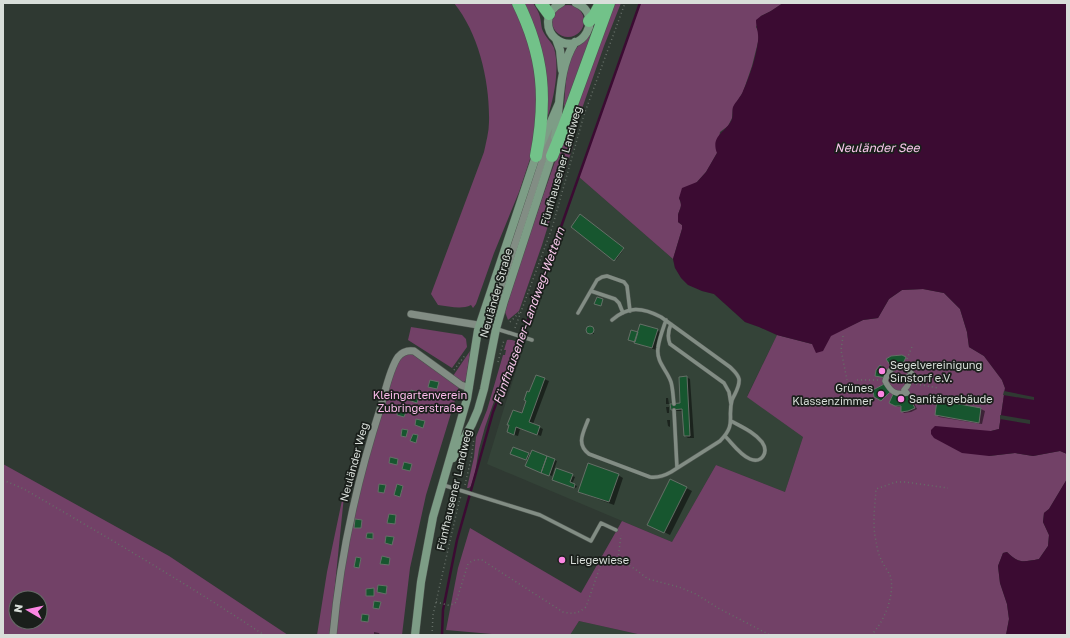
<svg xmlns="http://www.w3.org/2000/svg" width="1070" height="638" viewBox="0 0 1070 638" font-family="'Golos Text',sans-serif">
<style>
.built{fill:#344338}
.green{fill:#724167;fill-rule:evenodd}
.water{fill:#3b0b32}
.pier{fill:#2f3932}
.shadow{fill:#0007}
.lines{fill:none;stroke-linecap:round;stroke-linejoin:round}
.stream{stroke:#3b0b32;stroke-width:2.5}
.building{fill:#17562f;stroke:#656f67}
.service-casing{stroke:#4d554f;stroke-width:4.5}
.pedestrian-casing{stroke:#4d554f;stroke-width:6}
.minor-casing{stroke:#4d554f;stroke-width:8}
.secondary-casing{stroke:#4d554f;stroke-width:9}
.motorway-casing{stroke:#4d554f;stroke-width:13}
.path{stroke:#656e67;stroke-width:1.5;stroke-dasharray:1 3;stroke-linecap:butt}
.service{stroke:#828d84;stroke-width:3.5}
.pedestrian{stroke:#828d84;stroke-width:5.5}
.minor{stroke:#828d84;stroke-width:7}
.secondary{stroke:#7d9d86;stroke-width:8}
.motorway{stroke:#72c289;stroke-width:12}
.poi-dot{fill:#fc86e3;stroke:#1a1f1b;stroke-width:1.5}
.labels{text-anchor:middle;stroke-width:3.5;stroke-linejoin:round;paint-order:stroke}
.street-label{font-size:11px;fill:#d8ded9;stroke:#1a1f1b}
.poi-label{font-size:11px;fill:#d8ded9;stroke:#1a1f1b;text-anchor:start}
.park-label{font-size:11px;fill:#fcbbeb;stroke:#1a1f1b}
.water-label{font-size:12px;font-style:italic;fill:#f7c6ea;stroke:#1a1f1b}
</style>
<rect width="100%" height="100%" fill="#2f3932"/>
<path class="built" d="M579,177L673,259L675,268L702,291L714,294L745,322L759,327L777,335L747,396L803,437L785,492L716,465L672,542L487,464L504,408Z
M579,621L642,635H570Z"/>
<path class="green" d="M454,3H488L491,4L492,3H514L524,25L539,83L533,150L519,192L494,253L476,304L473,308L471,305C461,310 449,306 438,305L431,294L484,152C486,142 489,132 489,122C490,82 479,34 454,3Z
M522,3H533C536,8 539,12 540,17C541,21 541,25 542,29C545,37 551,41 554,48C560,69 554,98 547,119L548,110L547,90Z
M613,3H621L604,46L578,120L572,149L542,245L519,311L508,320L505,312C537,208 575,105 613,3Z
M640,3H783L771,11L761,16L756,27L759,33L758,42L752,66L743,92L733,108L732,118L728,126L720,132L717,153L706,172L697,182L679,198C683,207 680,207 678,215C678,217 678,219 678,222L682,225V229L673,259L579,177Z
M552 21a16 16 0 1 1 32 0a16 16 0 1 1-32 0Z
M590,35L593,36L565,108L564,105C566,87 565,66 575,50C579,44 586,41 590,35Z
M923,289L944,293L960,309L967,332L969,347L984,356L1002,380L1005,388L999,429L991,431L989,456L1015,453L1033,456L1060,451L1067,454V479L1049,509L1044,513L1043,522L1049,535L1048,546L1039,559C1023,562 1019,564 1007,552L1003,553L998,566L1000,583L1007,604L1009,619L1006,635H642L579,621L570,635H503L446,630L458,568L470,528L581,593L622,521L672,542L716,465L785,492L803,437L747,397L777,335L812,344L863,320L878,318L889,299L902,290Z
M411,327L462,335L466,339L467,347L452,368L408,340Z
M507,340C512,339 515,341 519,343L497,393L485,427L479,449L475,473L471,486L469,488H467L474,457L476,437L487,410L503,355H505L506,350H504Z
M470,351L466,380L463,383L453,376Z
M406,354H412L459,387L426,495L410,568L402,635H336C341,572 354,510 371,449C378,423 387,396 395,370C398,363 400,359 406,354Z
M3,464L169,556L288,635H3ZM16,598H40V622H16Z
M345,486L330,635H317L327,572Z"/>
<path class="water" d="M783,3H1067V454L1060,451L1033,456L1015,453L989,456L962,453L934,438L931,434V430L935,426L991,431L999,429L1005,388L1002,380L984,356L969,347L967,332L960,309L944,293L923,289L902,290L889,299L878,318L863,320L831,336L823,351L816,353L812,344L777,335L759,327L745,322L714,294L702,291L688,285L681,278L675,268L673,259L682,229V225L678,222C678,219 678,217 678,215C680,207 683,207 679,198L682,188L697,182L706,172L717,153C710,135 727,132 732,119C733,115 732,110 733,107C736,101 741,97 743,91C750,76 756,57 758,41C759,32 756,28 756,20L761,16L771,11Z
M1067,479V635H1006L1009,619L1007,604L1000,583L998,566L1003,553L1007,552C1019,564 1023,562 1039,559L1048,546L1049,535L1043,522L1044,513L1049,509Z"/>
<path class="pier" d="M1004,391L1034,397V400L1003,395Z
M1000,415L1030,420V424L1000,419Z"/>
<path class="shadow" d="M581,216L624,249L616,260L572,227Z
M591,327L594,329V334H592L588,332L587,330L588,328Z
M657,330L661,333L656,350L639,344L638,333Z
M536,376L549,381L533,424L543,429L541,436L520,429L518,436L511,434L508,432L522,415Z
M686,377L690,379L694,438H688L685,436L683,411H675L672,409L681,404Z
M907,394L910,395L917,409L911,412L904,413L902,411V407H898L890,403Z
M666,398H668L669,404H666Z
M938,401L981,409L985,411L982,424L939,417L936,415Z
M666,407H669V413H667Z
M667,420H670V427L668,426Z
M532,451L557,461L552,476L529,467V461L513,455L529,454L531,455Z
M556,469L575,477L572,484L577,486L576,488L555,481Z
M618,475L623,478L614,505L584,494L579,491Z
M671,480L692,491L670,535L654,527Z
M374,632L379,633L380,635H374Z"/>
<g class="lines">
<path class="stream" d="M442,635L443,610L457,540L493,412L526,326L640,3"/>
</g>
<path class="building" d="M580,214L624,248L614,261L571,227Z
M597,297L603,299L601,306L594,304Z
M640,324L658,329L652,348L634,343Z
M586 330a4 4 0 1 1 8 0a4 4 0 1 1-8 0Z
M631,330L638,332L635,342L628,340Z
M902,355L906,357L902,366L892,368L886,359L891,356Z
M880,365L889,372L886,378L875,376L876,370Z
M536,375L545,378L529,422L540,426L537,435L516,427L514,435L507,432L509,425H507L513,410L522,413L526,401L524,400L527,391L529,392Z
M687,376L690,436H684L682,409L671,410L670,404L680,403L679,377Z
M430,380L439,382L437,389L428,387Z
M886,383L892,390L881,401L874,397L873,390Z
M411,390L420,393L417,403L408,400Z
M894,392L907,393L915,408L908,411L901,412V406H895L889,403Z
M937,400L981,408L979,423L935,415Z
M398,409L406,412L404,417L397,415Z
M416,419L425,421L423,428L415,425Z
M402,429L408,430L406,437L401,436Z
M413,434L418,435L416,443L410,441Z
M513,447L529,453L526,460L510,454Z
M532,450L547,456L541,473L525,466Z
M547,456L555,459L549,476L541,473Z
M390,457L398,459L397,465L389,463Z
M404,462L412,464L410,471L402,469Z
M588,463L619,474L609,502L578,492Z
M556,468L573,474L570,482L575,484L574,488L552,480Z
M670,479L687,487L664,533L647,525Z
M379,484L386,485L384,493L378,492Z
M397,484L403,486L400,497L394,495Z
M389,514L396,515L395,524L387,523Z
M355,519L362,520L361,528H354Z
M367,533H373V539L366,538Z
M386,536L394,537L392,545L385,543Z
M382,556L390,558L389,565L380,564Z
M356,557L361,558L359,568L354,567Z
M378,585L387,586L386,594L377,592Z
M374,588V596H366V589Z
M374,601L381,602L379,609L373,608Z
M362,614L369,615L368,622L361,621Z"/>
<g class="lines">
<g class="service-casing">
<path id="service" d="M591,291L615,299L619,303L623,313
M578,313L597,280L602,277L607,276L624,282L627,286L630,311
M666,320C663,329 659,339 658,348C656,362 667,370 671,382C673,389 673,397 674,404
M671,324C668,331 667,337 670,344L724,383L729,392L731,404
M497,329L532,340
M674,410L677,468
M588,420C583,433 576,444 589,454L650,477C658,478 664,476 671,472L720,441C737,424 727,418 732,400C735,393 740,387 739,379C738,374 733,370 730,367L661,317C642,307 628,306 612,320
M725,436C732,443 740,455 750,459C762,464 769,452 762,442C754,432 742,427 731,421
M443,485L540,515L591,541L601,523L616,530"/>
</g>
<g class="pedestrian-casing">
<path id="pedestrian" d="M904,365L912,374L908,377C910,383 908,386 904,390L907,393C895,395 891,392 885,381C888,371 892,366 902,366Z"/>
</g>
<g class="minor-casing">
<path id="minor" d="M411,314L484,326
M488,326L544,156L554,123
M333,635C340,557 357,480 381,406C385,392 390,368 398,357C402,352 407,350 414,351L461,385L469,388"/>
</g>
<g class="secondary-casing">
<path id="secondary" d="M561,3C553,7 548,14 548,22C548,29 551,35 556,39C581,58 606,15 576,3
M556,39L560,50L562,70
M555,137C561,106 557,70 575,42
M453,458L472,424L478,410L484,389L496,329L504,301L553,151
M415,635L421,582L433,517L467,399L478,330L536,156L559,103"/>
</g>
<g class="motorway-casing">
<path id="motorway" d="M518,3C544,56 547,99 536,156
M541,3L549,14
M589,21L594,16L601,3
M552,156L563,129L609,3"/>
</g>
<path class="path" d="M510,322L520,312
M515,328L552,228L584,115L625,3
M843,336L841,350L847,380
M907,359L913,344
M498,362L504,340
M454,370L466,354
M857,380H879
M894,382H903
M897,382L901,373
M916,384L938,388
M3,480L24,489C105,536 186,583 264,635
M465,485L471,459L474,438
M618,559L621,535
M436,602L448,605L454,604L456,602L468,564C473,560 476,559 482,560L563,612C572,614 578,614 586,607L601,564L604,560L608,557L618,559L635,569L648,579L679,587L696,594L718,608L770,635
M432,635L433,615L459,502L461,496
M871,635C884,623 896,593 890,575C887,570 883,564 881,559C878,554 877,547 876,541C872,524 875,506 876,489L896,482H905L948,488"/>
<use href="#service" class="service"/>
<use href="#pedestrian" class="pedestrian"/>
<use href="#minor" class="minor"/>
<use href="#secondary" class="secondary"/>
<use href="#motorway" class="motorway"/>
</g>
<g class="poi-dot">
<circle cx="882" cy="371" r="4"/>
<circle cx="881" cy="394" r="4"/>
<circle cx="901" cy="399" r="4"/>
<circle cx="562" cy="560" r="4"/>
</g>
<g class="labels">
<g class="street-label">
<text transform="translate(561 166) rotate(-74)" y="4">Fünfhausener Landweg</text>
<text transform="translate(496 293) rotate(-74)" y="4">Neuländer Straße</text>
<text transform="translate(354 462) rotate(-75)" y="4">Neuländer Weg</text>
<text transform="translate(454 490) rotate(-77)" y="4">Fünfhausener Landweg</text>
</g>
<g class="poi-label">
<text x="890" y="369">Segelvereinigung<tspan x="890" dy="13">Sinstorf e.V.</tspan></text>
<text x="873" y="392" text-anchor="end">Grünes<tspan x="873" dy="13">Klassenzimmer</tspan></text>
<text x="909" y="403">Sanitärgebäude</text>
<text x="570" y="564">Liegewiese</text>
</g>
<g class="park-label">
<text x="420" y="399">Kleingartenverein<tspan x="420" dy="13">Zubringerstraße</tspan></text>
</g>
<g class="water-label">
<text x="877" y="152">Neuländer See</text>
<text transform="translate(529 316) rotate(-70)" y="4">Fünfhausener-Landweg-Wettern</text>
</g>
</g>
<rect width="1070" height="638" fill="none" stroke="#d8ded9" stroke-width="8"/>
<g transform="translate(28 610) rotate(279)"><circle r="19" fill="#1a1f1b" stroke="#666b67"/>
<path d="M0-3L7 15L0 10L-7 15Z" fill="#fc86e3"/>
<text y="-6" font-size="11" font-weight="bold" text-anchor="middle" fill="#d8ded9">N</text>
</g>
</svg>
